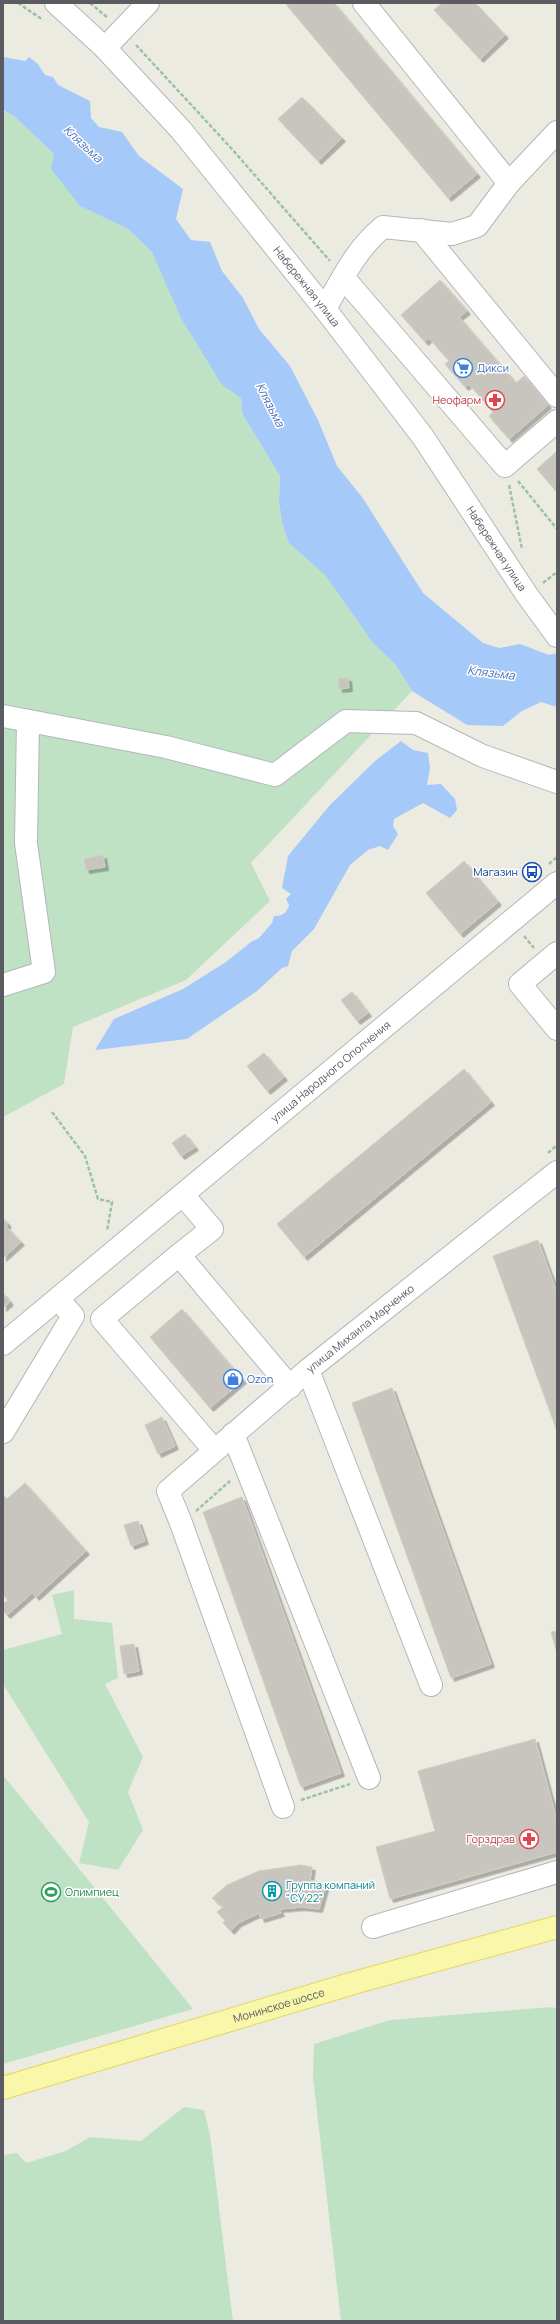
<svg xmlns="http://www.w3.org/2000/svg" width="560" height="2324" viewBox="0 0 560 2324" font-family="Manrope,sans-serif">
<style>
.green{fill:#c0e2c4}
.water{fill:#a5c9f9}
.building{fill:#c8c5bf;stroke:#d0cec1;filter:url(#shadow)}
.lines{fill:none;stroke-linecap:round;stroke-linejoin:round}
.minor-casing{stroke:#b4b6bb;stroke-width:24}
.major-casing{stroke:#e7d460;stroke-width:24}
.path{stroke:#9ac2ab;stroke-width:2.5;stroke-dasharray:4 2;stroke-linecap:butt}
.minor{stroke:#fff;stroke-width:22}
.major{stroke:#f9f7aa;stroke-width:22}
.labels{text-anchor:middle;stroke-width:3;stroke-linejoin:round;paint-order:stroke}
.street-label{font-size:11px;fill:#5a5c62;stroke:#fff}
.shop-label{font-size:11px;fill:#366cbe;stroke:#fff;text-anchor:start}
.health-label{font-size:11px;fill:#be3a42;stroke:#fff;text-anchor:end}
.transit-label{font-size:11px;fill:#164399;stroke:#fff;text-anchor:end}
.culture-label{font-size:11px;fill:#0d838f;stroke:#fff;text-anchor:start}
.leisure-label{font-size:11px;fill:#27864d;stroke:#fff;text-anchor:start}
.water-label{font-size:12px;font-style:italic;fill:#4a71ba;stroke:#fff}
</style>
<defs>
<filter id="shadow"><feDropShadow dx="3.5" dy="3.5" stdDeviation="0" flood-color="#0004"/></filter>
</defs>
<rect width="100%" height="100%" fill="#ecebe2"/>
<path class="green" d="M3,111L15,117L54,154L80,206L128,229L152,252L222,385L241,398L242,413L280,476L279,501L282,523L289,543L326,576L372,642L395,664L412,691L251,863L270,901L186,980L73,1027L64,1084L3,1117Z
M74,1590V1619L112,1623L118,1678L105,1684L143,1757L128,1792L143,1830L118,1870L79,1863L89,1822L3,1684V1650L62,1634L52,1595Z
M3,1775L193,2009L3,2064Z
M552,2007L557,2009V2321H341L313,2077L314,2044L390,2020Z
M184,2107L204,2110L210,2135L233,2321H3V2155L17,2153L26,2163L66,2151L90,2137L141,2141Z"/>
<path class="water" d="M3,57L25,61L29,57L38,64L45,75L53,77L58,85L90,101L91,118L99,127L122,132L139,156L183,189L176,219L191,240L210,242L222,271L243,298L259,329L290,366L318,420L337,466L362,497L423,593L483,643L499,648L520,644L549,655L557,653V707L541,702L522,711L503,726L467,725L412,691L395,664L372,642L326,576L289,543L282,523L279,501L280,476L242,413L241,398L222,385L181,318L152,252L128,229L80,206L51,169L54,154L15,117L3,110Z
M401,741L413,750L428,753L430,768L427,785L441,784L455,799L457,810L450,818L423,803L394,819L393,826L398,834L388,850L380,846L368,850L350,865L314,929L292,951L288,966L282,968L257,991L187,1039L95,1050L114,1019L183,989L226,962L251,942L259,938L272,923L274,916C282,916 287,913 289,905L286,899L291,894L282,888L288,856L330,805L375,761Z"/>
<path class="building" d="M285,3H334L477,174L448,198Z
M442,3H475L505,35L480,59L434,10Z
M302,97L342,138L318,161L278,119Z
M440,280L467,311L459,317L516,383L524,376L548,405L509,439L489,416L493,412L469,384L465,387L445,364L449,361L429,338L425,342L401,315Z
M557,451V492L537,469Z
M338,678H348L349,688L339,689Z
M103,855L105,867L86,870L84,859Z
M464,861L498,902L460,934L426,893Z
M352,992L368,1013L357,1021L341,1000Z
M264,1053L284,1077L267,1091L247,1066Z
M464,1069L491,1102L304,1257L277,1224Z
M185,1134L195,1147L181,1156L172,1143Z
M3,1218L8,1224L6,1226L21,1242L3,1258Z
M538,1240L557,1293V1431L493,1256Z
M3,1293L10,1302L3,1308Z
M182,1309L243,1380L210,1408L150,1337Z
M392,1388L491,1664L451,1678L352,1403Z
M162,1417L175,1446L158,1454L145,1425Z
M25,1483L86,1551L36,1597L32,1593L7,1615L3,1611V1604L8,1600L3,1595V1495L7,1499Z
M242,1497L341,1773L301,1787L203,1512Z
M138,1521L145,1541L131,1546L124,1525Z
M557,1631V1653L551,1632Z
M134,1644L139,1671L124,1674L120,1646Z
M535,1739L557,1821V1852L390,1899L376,1847L435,1831L418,1771Z
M301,1865L312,1867L310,1880L326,1884L319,1909L302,1907L279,1909L281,1913L261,1919L259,1913L238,1923L231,1931L223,1923L225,1920L217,1912L223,1907L212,1898L227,1885L259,1871Z"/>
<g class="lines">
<g class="minor-casing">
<g id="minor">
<path id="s1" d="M56,3L105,48L181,130L325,309L423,437L527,595L557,636"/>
<path d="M105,48L148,3"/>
<path d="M509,183L557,132"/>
<path d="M421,230L557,396"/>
<path d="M343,277L505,466L557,421"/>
<path d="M325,309C342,279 356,249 383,227L452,234L477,226L509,183L364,3"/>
<path d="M3,716L166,747L275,775L346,721L416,723L483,756L557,782"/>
<path d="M557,953L520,984L557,1029"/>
<path d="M3,985L44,972L26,843L28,721"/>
<path d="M179,1255L212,1229L183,1195"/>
<path id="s2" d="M3,1344L557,883"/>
<path d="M308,1370L431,1685"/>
<path d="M3,1432L73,1316L58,1299"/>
<path d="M233,1434L369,1778"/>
<path d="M214,1450L102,1319L179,1255L290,1387"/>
<path id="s3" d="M283,1807L181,1523L168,1491L308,1370L557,1172"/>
<path d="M373,1927L557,1872"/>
</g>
</g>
<g class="major-casing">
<g id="major">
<path id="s4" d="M3,2088L357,1982L557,1927"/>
</g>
</g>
<path class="path" d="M18,3L43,20
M90,3L108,18
M136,45L231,148L330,261
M518,481L557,529
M509,485L522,549
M543,583L557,572
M549,864L557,857
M524,936L534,948
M52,1112L85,1156L98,1199L112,1202L107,1231
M548,1153L557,1145
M196,1511L230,1481
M301,1800L350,1784"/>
<use href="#minor" class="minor"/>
<use href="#major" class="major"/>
</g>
<defs>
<g id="supermarket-ring" transform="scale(1)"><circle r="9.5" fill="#fff" stroke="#3f7fe0" stroke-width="1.5"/><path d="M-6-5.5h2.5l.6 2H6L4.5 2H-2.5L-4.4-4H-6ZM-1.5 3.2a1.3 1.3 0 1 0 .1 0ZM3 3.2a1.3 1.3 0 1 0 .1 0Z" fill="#3f7fe0"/></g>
<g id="pharmacy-ring" transform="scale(1)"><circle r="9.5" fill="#fff" stroke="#e0444e" stroke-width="1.5"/><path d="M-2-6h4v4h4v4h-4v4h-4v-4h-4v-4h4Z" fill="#e0444e"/></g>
<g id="bus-ring" transform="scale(1)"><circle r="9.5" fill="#fff" stroke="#1a4fb4" stroke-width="1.5"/><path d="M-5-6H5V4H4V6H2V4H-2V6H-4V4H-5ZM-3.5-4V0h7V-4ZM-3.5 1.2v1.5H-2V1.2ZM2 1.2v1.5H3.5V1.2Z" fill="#1a4fb4"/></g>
<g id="shop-ring" transform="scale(1)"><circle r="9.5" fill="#fff" stroke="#3f7fe0" stroke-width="1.5"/><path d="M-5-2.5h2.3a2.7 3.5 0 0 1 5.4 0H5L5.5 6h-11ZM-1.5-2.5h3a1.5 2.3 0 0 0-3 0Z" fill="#3f7fe0"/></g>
<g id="building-ring" transform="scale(1)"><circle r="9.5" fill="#fff" stroke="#0f9aa8" stroke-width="1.5"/><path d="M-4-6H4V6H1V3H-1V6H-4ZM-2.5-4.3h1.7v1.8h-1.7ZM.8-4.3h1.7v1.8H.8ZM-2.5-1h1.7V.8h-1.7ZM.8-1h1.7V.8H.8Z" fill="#0f9aa8"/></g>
<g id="stadium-ring" transform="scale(1)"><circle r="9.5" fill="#fff" stroke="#2e9e5b" stroke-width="1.5"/><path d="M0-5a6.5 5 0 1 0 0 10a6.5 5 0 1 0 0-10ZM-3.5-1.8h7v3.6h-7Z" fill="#2e9e5b"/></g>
</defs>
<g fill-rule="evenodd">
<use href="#supermarket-ring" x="463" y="368"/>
<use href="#pharmacy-ring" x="495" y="400"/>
<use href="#bus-ring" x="532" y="872"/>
<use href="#shop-ring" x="233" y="1379"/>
<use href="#pharmacy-ring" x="529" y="1839"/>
<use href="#building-ring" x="272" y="1891"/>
<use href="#stadium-ring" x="51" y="1892"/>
</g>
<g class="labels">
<g class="street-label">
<text dy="4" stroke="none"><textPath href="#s1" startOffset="379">Набережная улица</textPath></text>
<text dy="4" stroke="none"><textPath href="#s1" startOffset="703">Набережная улица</textPath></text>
<text dy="4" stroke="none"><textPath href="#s2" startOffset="426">улица Народного Ополчения</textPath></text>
<text dy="4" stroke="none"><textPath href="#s3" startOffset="588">улица Михаила Марченко</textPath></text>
<text dy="4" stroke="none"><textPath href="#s4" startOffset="288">Монинское шоссе</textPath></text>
</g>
<g class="shop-label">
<text x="477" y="372">Дикси</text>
<text x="247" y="1383">Ozon</text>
</g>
<g class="health-label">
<text x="481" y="404">Неофарм</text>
<text x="515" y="1843">Горздрав</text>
</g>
<g class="transit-label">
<text x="518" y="876">Магазин</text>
</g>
<g class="culture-label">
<text x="286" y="1889">Группа компаний<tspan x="286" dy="13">"СУ 22"</tspan></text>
</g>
<g class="leisure-label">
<text x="65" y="1896">Олимпиец</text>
</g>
<g class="water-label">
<text transform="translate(83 144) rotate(43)" y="4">Клязьма</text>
<text transform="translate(270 405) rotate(63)" y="4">Клязьма</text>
<text transform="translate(491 673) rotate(7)" y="4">Клязьма</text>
</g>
</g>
<rect width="560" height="2324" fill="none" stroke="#5a5c62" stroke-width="8"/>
</svg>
